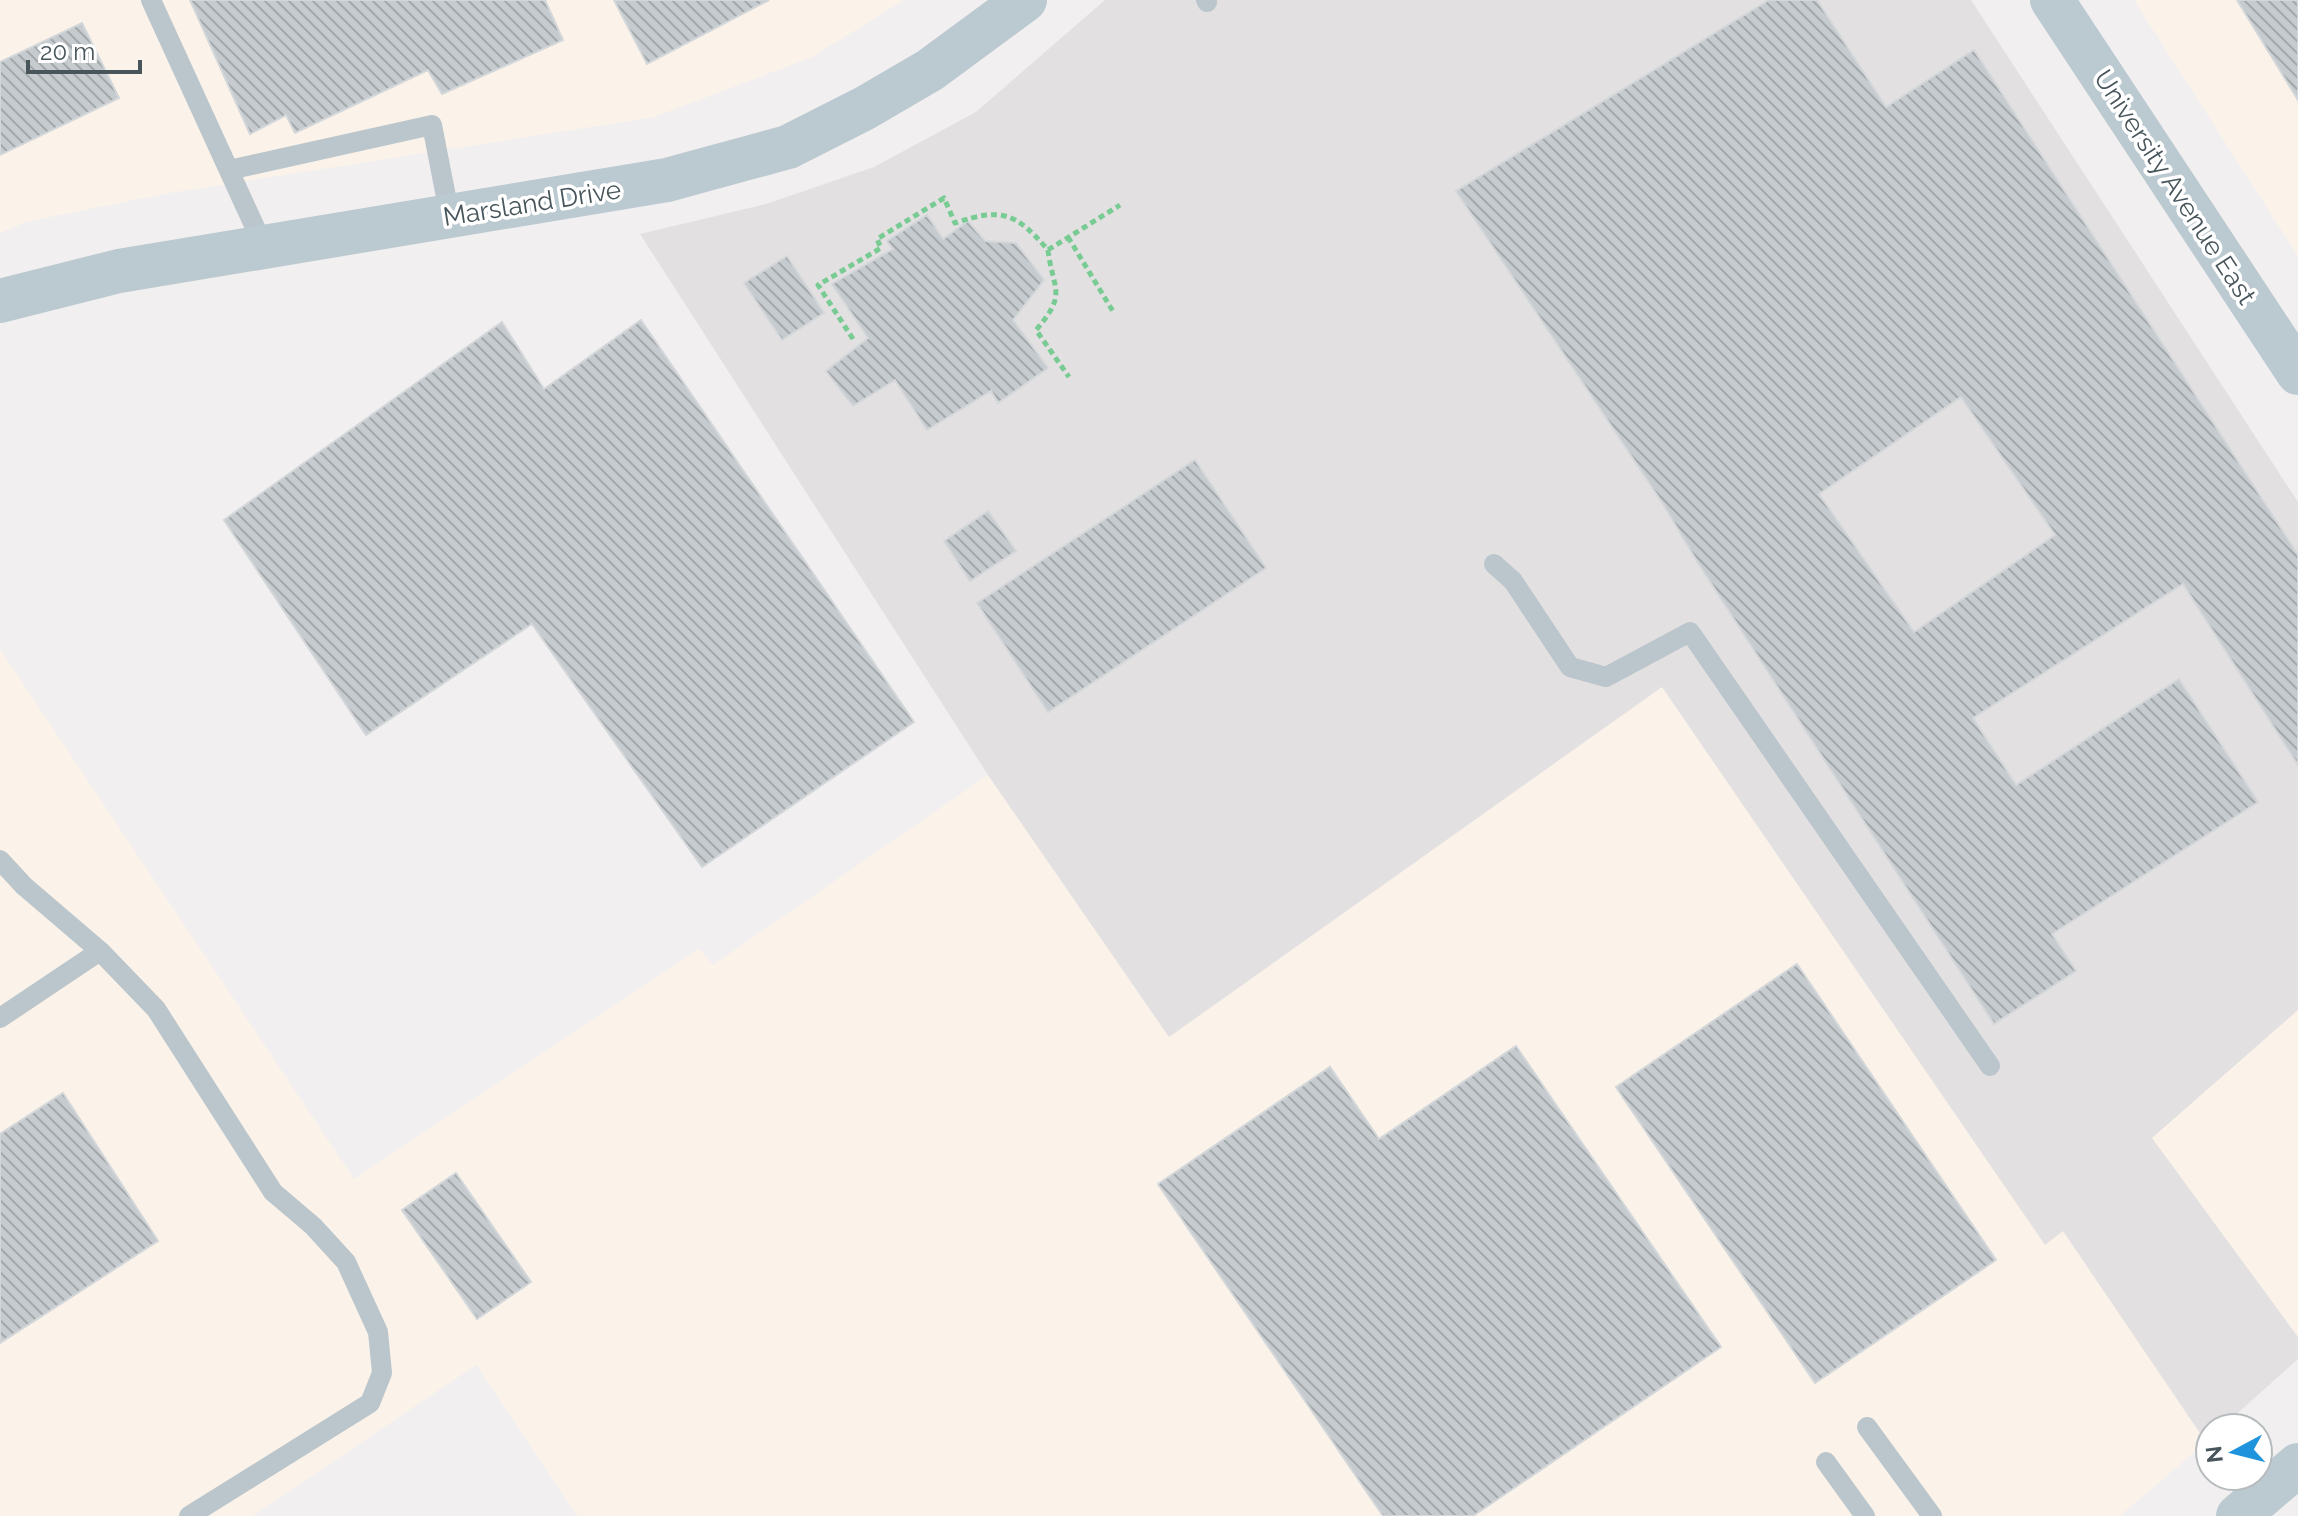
<svg xmlns="http://www.w3.org/2000/svg" width="2298" height="1516" viewBox="0 0 2298 1516" font-family="Raleway,sans-serif">
<style>
.commercial{fill:#fbf3e9}
.education{fill:#e3e0e1}
.building{fill:url(#building-back-hatch);stroke:#d3d7da;stroke-width:2;fill-rule:evenodd}
.lines{fill:none;stroke-linecap:round;stroke-linejoin:round}
.path{stroke:#78cb93;stroke-width:5;stroke-dasharray:6 4;stroke-linecap:butt}
.lane{stroke:#bbc6cc;stroke-width:20}
.secondary{stroke:#bbc9d0;stroke-width:44}
.labels{text-anchor:middle;stroke-width:7;stroke-linejoin:round;paint-order:stroke}
.street-label{font-size:26px;fill:#48565c;stroke:#fff}
</style>
<defs>
<pattern id="building-back-hatch" width="6" height="6" patternUnits="userSpaceOnUse" patternTransform="scale(2)"><rect width="6" height="6" fill="#c6cbcf"/><path d="M-1 5l2 2M0 0l6 6M5-1l2 2" fill="none" stroke="#a3a8ab"/></pattern>
</defs>
<rect width="100%" height="100%" fill="#f2eff0"/>
<path class="commercial" d="M0,0H904L812,57L654,117L163,194L26,222L0,233Z
M2134,0H2298V256Z
M0,649L354,1179L699,949L713,965L988,775L1169,1037L1662,687L2045,1244L2063,1231L2206,1442L2120,1516H577L476,1365L252,1516H0Z
M2298,1010V1337L2151,1138Z"/>
<path class="education" d="M1105,0H1971L2298,502V1010L2152,1138L2298,1337V1359L2221,1428H2210V1438L2206,1442L2063,1231L2045,1245L1662,687L1169,1037L988,775L640,234L766,204L874,167L976,112Z"/>
<path class="building" d="M190,0H545L563,40L442,94L428,70L295,133L286,115L250,134Z
M614,0H769L647,64Z
M1769,0H1817L1886,107L1974,50L2298,555V765L2183,584L1973,718L2016,785L2179,679L2258,802L2052,934L2076,971L1994,1024L1698,563L1663,504L1456,191ZM1961,397L2055,535L1914,632L1819,494Z
M2237,0H2298V100Z
M82,23L119,98L0,155V62Z
M927,215L943,239L968,221L985,241L1016,243L1044,280L1013,320L1048,368L998,403L991,391L927,430L895,380L853,406L826,371L868,338L832,284L893,249L887,241Z
M787,256L824,313L782,340L744,283Z
M641,320L914,722L702,867L532,624L366,735L224,520L502,322L544,389Z
M1195,460L1266,568L1048,712L977,603Z
M988,511L1016,551L970,581L944,541Z
M1797,964L1996,1260L1815,1383L1616,1087Z
M1516,1046L1721,1347L1473,1516H1383L1158,1184L1330,1067L1379,1139Z
M63,1093L158,1241L0,1343V1134Z
M456,1173L531,1282L477,1319L402,1210Z"/>
<g class="lines">
<path class="path" d="M1068,237L1114,313
M1048,250C1053,291 1068,293 1036,330L1069,377
M853,339L818,285L881,248L877,239L944,198L955,223C1002,207 1016,213 1048,250L1120,205"/>
<path class="lane" d="M151,0L264,247
M1206,0L1207,2
M229,170L432,125L450,217
M1494,564L1513,581L1570,667L1606,677L1690,632L1990,1066
M0,860L24,886L100,951
M0,1018L100,951L156,1009L273,1192L313,1226L346,1262L378,1332L382,1373L370,1403L189,1516
M1867,1427L1932,1516
M1826,1462L1865,1516"/>
<path class="secondary" d="M2052,0L2298,373
M0,301L119,271L667,180L788,147L865,108L930,70L1025,0
M2238,1516L2298,1465"/>
</g>
<g class="labels">
<g class="street-label">
<text transform="translate(2175 187) rotate(57)" y="9">University Avenue East</text>
<text transform="translate(532 203) rotate(-9)" y="9">Marsland Drive</text>
</g>
</g>
<g transform="translate(2234 1452) rotate(263)"><circle r="38" fill="#ffffff" stroke="#b6bbbe" stroke-width="2"/>
<path d="M0-6L14 30L0 20L-14 30Z" fill="#1f94dc"/>
<text y="-12" font-size="22" font-weight="bold" text-anchor="middle" fill="#48565c">N</text>
</g>
<path d="M28 60v12h112v-12" fill="none" stroke="#48565c" stroke-width="4"/>
<text x="40" y="60" font-size="24" fill="#48565c" stroke="#ffffff" stroke-width="6" paint-order="stroke">20 m</text>
</svg>
